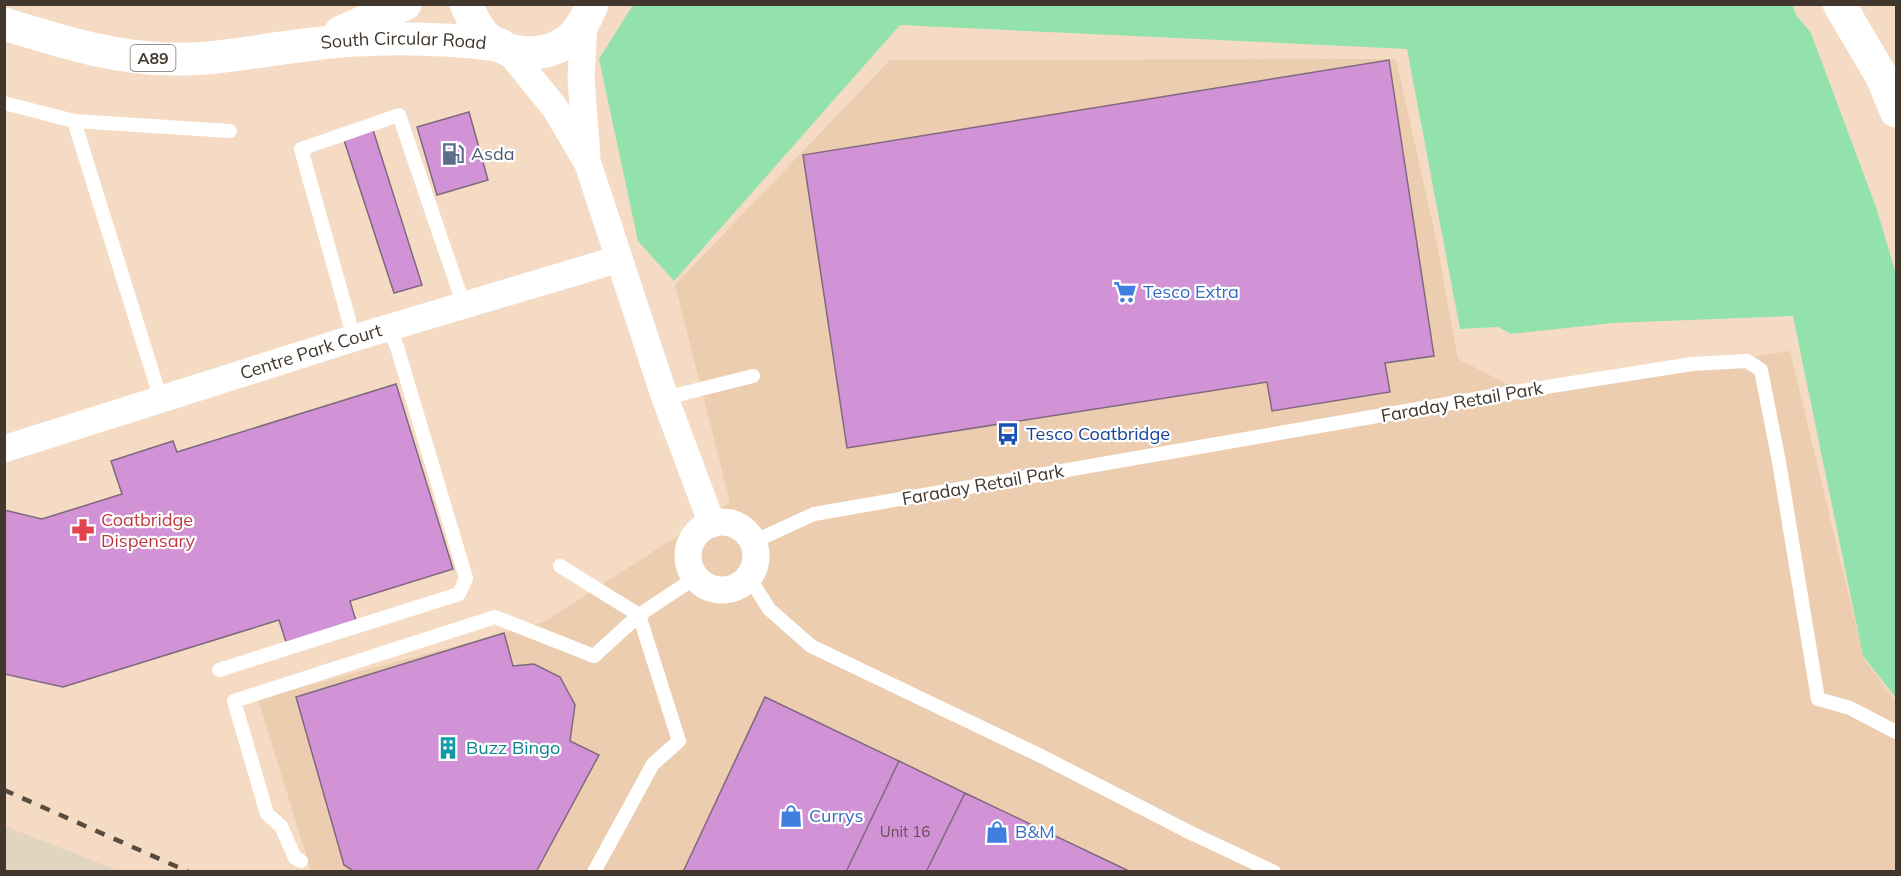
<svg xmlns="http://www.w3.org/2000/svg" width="1901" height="876" viewBox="0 0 1901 876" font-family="Mulish,sans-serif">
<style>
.built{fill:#eccdaf}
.industrial{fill:#e1d5c1}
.green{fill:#93e2ae}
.building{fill:#d293d6;stroke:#7e697f;stroke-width:1.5}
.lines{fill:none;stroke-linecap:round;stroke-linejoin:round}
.service{stroke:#fff;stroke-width:14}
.minor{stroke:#fff;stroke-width:27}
.primary{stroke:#fff;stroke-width:33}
.rail{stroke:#584c40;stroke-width:4.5;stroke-dasharray:10 10;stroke-linecap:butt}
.labels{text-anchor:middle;stroke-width:4.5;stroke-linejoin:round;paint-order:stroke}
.number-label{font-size:15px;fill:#654e57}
.shield{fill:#fff;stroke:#7a736c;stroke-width:1.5}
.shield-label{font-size:16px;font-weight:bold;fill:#41372d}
.street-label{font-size:18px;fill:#41372d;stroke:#fff}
.service-label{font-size:18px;fill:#4e5e75;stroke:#fff;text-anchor:start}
.shop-label{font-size:18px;fill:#366cbe;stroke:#fff;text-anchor:start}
.transit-label{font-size:18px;fill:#164399;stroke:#fff;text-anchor:start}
.health-label{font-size:18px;fill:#be3a42;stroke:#fff;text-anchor:start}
.culture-label{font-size:18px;fill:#0d838f;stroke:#fff;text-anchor:start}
</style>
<rect width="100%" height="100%" fill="#f5dbc3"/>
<path class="built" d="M1396,59L1436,239L1458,359L1521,391L1790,351L1864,659L1896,702V871H311L258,699L544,622L730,502L675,285L890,60Z"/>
<path class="industrial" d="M5,826L119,871H5Z"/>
<path class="green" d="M634,5H1792L1797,16L1811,33L1877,210L1896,274V698L1863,656L1793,316L1613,323L1511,334L1498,327L1460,329L1407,49L900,25L674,281L638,241L599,59L631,8Z"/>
<path class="building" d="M1389,60L1434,356L1385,363L1390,392L1272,411L1267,382L847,448L803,155Z
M469,112L488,180L437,195L417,127Z
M373,130L422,285L394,293L343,137Z
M396,384L453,569L350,601L356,621L286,642L279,620L63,687L4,674V510L42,519L122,494L111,461L173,441L177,452Z
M504,633L513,666L534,664L560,677L575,705L570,741L599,755L536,872H355L344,865L296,697Z
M765,697L899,761L846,872H683Z
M899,761L965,793L926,872H846Z
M965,793L1131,872H926Z"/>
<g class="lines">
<path class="service" d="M4,103L74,121L230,131
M74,121L161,400
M354,338L301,149L399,115L464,306
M665,398L753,376
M753,542L814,514L1521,391L1692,364L1747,361L1761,370L1779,462L1818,699L1850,708L1896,732
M560,566L639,615L679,741L653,764L594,872
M749,577L769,609L811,646L1039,755L1191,833L1274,872
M219,670L459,594L466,578L397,347L389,328
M301,861L295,858L281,826L267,814L234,701L495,617L594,656L639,615L695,578"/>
<g class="minor">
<path d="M584,24L581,79L587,157"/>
<path d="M508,50L555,108L588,164L665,398L712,524"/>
<path id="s1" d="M4,449L354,338L619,259"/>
<circle cx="722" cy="556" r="34"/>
</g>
<g class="primary">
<path d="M466,4C472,17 477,30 488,39C511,57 547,58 570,39C581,30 587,17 592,4"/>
<path d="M1839,4L1882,77L1896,111"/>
<path id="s2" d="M4,24C60,41 115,59 173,59C218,60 261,50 305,45C372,36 433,37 500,45"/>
<path d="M341,32L405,4"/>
</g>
<path class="rail" d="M4,790L189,872"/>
</g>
<defs>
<g id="fuel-bare" transform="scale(1.8)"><path d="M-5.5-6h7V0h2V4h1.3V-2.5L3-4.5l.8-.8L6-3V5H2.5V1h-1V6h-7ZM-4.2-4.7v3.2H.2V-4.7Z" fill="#5c6f8a" stroke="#fff" stroke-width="2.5" paint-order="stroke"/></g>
<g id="supermarket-bare" transform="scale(1.8)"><path d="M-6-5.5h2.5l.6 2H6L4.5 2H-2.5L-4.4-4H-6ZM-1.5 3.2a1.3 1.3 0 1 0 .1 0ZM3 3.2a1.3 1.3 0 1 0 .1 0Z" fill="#3f7fe0" stroke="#fff" stroke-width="2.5" paint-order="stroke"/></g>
<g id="bus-bare" transform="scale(1.8)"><path d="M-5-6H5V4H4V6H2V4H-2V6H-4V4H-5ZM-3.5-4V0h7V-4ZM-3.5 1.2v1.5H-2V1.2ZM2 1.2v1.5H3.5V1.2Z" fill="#1a4fb4" stroke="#fff" stroke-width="2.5" paint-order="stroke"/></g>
<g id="pharmacy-bare" transform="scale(1.8)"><path d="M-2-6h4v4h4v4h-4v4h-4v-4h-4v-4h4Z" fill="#e0444e" stroke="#fff" stroke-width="2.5" paint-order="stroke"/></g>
<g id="building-bare" transform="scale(1.8)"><path d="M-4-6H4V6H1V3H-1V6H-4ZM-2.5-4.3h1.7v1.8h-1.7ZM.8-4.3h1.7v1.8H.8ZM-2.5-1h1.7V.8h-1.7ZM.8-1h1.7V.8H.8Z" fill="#0f9aa8" stroke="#fff" stroke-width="2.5" paint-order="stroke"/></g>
<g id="shop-bare" transform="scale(1.8)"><path d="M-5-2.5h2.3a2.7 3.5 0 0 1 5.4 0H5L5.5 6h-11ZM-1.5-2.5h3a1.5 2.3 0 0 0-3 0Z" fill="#3f7fe0" stroke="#fff" stroke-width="2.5" paint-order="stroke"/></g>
</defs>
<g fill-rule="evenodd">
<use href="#fuel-bare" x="453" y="154"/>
<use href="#supermarket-bare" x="1125" y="292"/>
<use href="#bus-bare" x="1008" y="434"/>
<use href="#pharmacy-bare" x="83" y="530"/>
<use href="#building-bare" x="448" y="748"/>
<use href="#shop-bare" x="791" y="816"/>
<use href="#shop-bare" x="997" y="832"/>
</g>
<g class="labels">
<g class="number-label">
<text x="905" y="837">Unit 16</text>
</g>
<rect class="shield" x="130.5" y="45" width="45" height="26" rx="4.5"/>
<g class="shield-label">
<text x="153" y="64">A89</text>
</g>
<g class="street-label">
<text dy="6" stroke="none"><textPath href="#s2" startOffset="405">South Circular Road</textPath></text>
<text dy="6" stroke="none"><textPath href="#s1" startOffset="322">Centre Park Court</textPath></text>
<text transform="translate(1462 402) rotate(-10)" y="6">Faraday Retail Park</text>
<text transform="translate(983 485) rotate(-10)" y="6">Faraday Retail Park</text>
</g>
<g class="service-label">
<text x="471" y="160">Asda</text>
</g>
<g class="shop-label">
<text x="1143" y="298">Tesco Extra</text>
<text x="809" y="822">Currys</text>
<text x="1015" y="838">B&amp;M</text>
</g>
<g class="transit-label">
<text x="1026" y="440">Tesco Coatbridge</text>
</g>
<g class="health-label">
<text x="101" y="526">Coatbridge<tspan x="101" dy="21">Dispensary</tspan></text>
</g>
<g class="culture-label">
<text x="466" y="754">Buzz Bingo</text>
</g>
</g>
<rect width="1901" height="876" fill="none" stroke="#41372d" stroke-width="12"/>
</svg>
